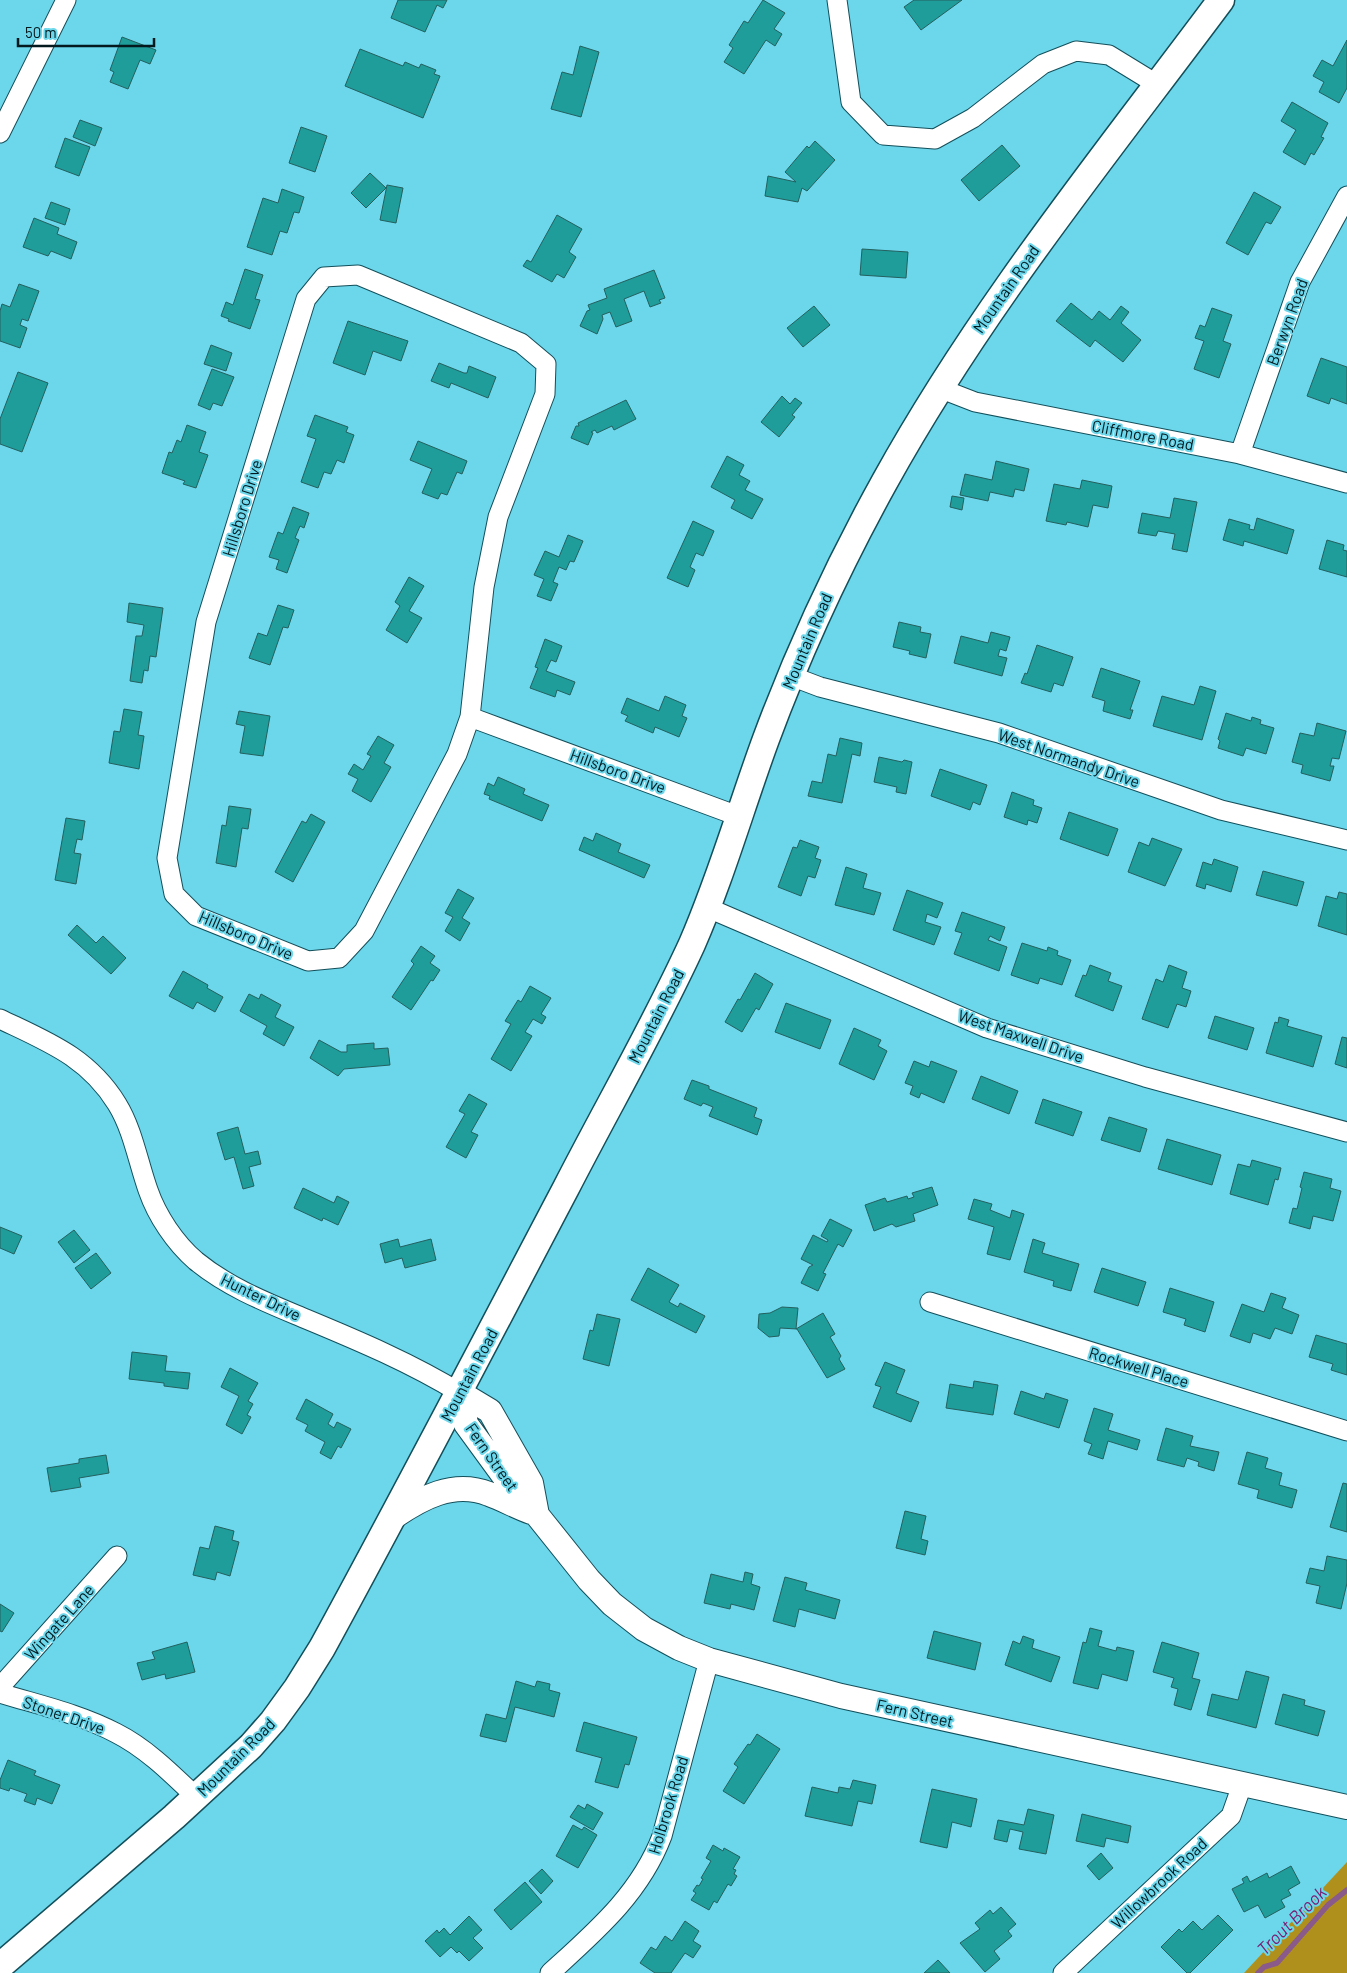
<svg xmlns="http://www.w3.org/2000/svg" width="1347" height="1973" viewBox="0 0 1347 1973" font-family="Barlow,sans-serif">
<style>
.forest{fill:#b0901c}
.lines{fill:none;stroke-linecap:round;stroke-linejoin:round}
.stream{stroke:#895a8a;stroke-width:5.5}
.building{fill:#1e9d9a;stroke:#24605e}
.minor-casing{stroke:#134f5a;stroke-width:21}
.tertiary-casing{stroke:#134f5a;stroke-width:26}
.secondary-casing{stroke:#134f5a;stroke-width:29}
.minor{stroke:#fff;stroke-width:19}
.tertiary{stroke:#fff;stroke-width:24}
.secondary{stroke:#fff;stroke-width:26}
.labels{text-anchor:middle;stroke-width:4;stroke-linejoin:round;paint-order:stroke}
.street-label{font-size:16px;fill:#03191d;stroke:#6cd6eb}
.water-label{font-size:18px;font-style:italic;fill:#791c70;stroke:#6cd6eb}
</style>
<rect width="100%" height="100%" fill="#6cd6eb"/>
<path class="forest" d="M1347,1862V1973H1244Z"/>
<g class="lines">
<path class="stream" d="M1258,1973L1264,1967L1277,1963L1328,1905L1347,1890"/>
</g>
<path class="building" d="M398,0H447L443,8L437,5L425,32L391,18Z
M763,0L785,13L774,29L782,34L775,46L766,40L744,74L724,62L733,48L729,45L744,21L748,23Z
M914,0H962L921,30L904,7Z
M122,37L156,50L150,64L140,60L128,89L110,82L114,72L110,70Z
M1347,40V88L1339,103L1319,92L1324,82L1313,76L1322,60L1333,66Z
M580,46L599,52L581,117L551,109L562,72L573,75Z
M360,49L403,66L405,62L419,68L421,64L436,70L434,74L440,76L423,118L345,86Z
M1292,102L1328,123L1321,137L1324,138L1314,155L1311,153L1305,165L1283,152L1296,130L1281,121Z
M80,120L102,128L95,146L73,137Z
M301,127L327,136L315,172L289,163Z
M65,138L90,147L79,176L55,167Z
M815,141L835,160L807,191L802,188L798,202L765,196L768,176L796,182L785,172L807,146L809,148Z
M1002,145L1020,166L979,201L961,180Z
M370,173L386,188L366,208L351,193Z
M387,185L403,188L396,223L380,220Z
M282,189L304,197L299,213L294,212L287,233L280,231L272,255L247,247L263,198L278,203Z
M1254,192L1281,207L1271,224L1266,222L1248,255L1226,243Z
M51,202L70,209L65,225L45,218Z
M557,215L582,229L569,252L576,257L564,278L557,274L552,282L523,266L527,260L531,262Z
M34,218L59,228L57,234L77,242L71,259L51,251L48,256L23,247Z
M862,249L908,252L906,278L860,275Z
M245,269L263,275L255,299L260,300L250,329L228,321L229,319L221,316L226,302L233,305Z
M654,270L665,298L659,300L661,303L650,307L644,291L624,299L632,321L616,327L610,312L602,315L603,319L597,334L580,326L587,311L590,310L588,305L607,298L604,289Z
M19,284L39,291L28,321L22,319L20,325L27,328L20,348L0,341V311L2,304L10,307Z
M1071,303L1092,320L1099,311L1110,320L1121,306L1129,312L1121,323L1141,340L1123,362L1095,340L1090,347L1056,321Z
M814,306L830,325L803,347L787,328Z
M1212,308L1232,315L1223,341L1231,344L1219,378L1194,369L1204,341L1195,338L1200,325L1205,327Z
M348,321L408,341L401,361L373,351L365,375L333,363Z
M211,345L232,353L226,371L204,364Z
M1321,358L1347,367V404L1331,398L1329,404L1307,396Z
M439,363L464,373H467L469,366L496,377L488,398L451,383L449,388L431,381Z
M212,369L234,377L222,406L213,403L210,410L198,405Z
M18,372L48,383L22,452L0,444V419Z
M782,396L790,404L795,398L802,403L792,415L795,417L779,437L761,422Z
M626,400L636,419L614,430L612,426L597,433L595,430L591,432L593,433L588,445L571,438L576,426H579L578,423Z
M315,415L348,427L346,432L354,435L344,463L337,460L331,474L324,472L318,488L301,482L316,439L307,436Z
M187,425L206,432L199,452L208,455L196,488L183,484L185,481L162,473L169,452L172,453L177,440L181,442Z
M418,441L467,461L462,474L457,472L447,495L441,493L438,499L422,493L432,469L410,460Z
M727,456L744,465L739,475L750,481L745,490L763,499L752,519L731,508L735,500L711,487Z
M996,461L1029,469L1024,491L1015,489L1013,497L990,492L988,501L960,495L965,474L992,480Z
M1082,480L1112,486L1108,508L1093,505L1088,527L1067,522L1066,525L1046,521L1054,484L1080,489Z
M952,496L964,498L962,510L950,507Z
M1174,498L1197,502L1187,552L1172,549L1175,534L1158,531L1156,536L1138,533L1142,513L1170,518Z
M293,507L309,513L304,528L300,526L295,538L299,540L287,573L276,569L279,560L269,557L278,532L283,534Z
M1257,518L1294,530L1287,554L1244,541L1243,546L1223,540L1229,519L1250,525L1249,529L1254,530Z
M693,521L714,531L703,556L696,553L690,567L695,570L688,587L667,578Z
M568,535L583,541L574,562L570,561L566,570L559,567L553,582L558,584L551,601L537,596L544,579L534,575L545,551L559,557Z
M1327,540L1344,545L1343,550L1347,551V577L1319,569Z
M409,577L424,586L409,611L422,618L407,643L386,630L400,606L395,602Z
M129,603L163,608L156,657L150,656L148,671L144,670L142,683L130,681L136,636H142L144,625L127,622Z
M278,605L294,610L288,628L283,627L270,665L249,658L258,633L267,636Z
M899,622L921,627L920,632L931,634L926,658L909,654L910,651L893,647Z
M991,632L1010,637L1006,651L1000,649L998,656L1007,658L1002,676L954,663L961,636L988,643Z
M545,639L562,646L556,662L551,660L546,671L575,682L570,695L557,690L555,697L530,688L538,668L535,667Z
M1037,645L1073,657L1063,686L1054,683L1051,692L1021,683L1025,673L1027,674Z
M1101,668L1140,681L1130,710H1133L1130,719L1103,711L1105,701L1092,697Z
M1200,686L1216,691L1202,740L1153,726L1162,696L1194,705Z
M665,696L686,705L682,716L687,718L679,737L655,727L653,733L625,721L628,716L621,713L627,698L659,711Z
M124,709L142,712L138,735L144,736L139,769L109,763L114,731L120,732Z
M239,711L270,716L263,756L240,753L245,726L236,724Z
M1226,713L1251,721L1252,717L1261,720L1260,724L1274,728L1266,754L1246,748L1243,756L1218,748L1220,741L1218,739Z
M1317,723L1346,731L1339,759L1332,758L1330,766H1334L1330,781L1301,773L1303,765L1292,762L1300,733L1314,736Z
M378,736L394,745L384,763L391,767L371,802L352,791L358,779L348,774L354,764L363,770L371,756L367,754Z
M840,738L862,743L860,756L852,754L842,803L808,796L812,781L822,783L828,754L836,756Z
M879,757L902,762L904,760L912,762L906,794L896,792L897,787L874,782Z
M940,769L987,785L980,805L973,802L970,810L931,796Z
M498,777L525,789L523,794L549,805L542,821L489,799L490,796L484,794L488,783L494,786Z
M1012,792L1034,800L1033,805L1042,808L1037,823L1028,820L1027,825L1004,817Z
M229,806L251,809L248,829L242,828L236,867L216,863L222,825L226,826Z
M1069,812L1118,829L1108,856L1060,839Z
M311,814L325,822L293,882L275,872L302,821L306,823Z
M66,818L85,821L82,840L77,839L74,853L81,854L76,884L55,880Z
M596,833L621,844L618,852L650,865L644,878L579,850L584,837L593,841Z
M1152,838L1182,849L1165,886L1128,872L1139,842L1149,846Z
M800,840L819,847L815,858L821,860L815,878L808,876L801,896L778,887L793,847L797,848Z
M1214,859L1238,867L1231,892L1206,884L1205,889L1196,886L1203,862L1212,865Z
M846,867L867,874L863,888L881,893L874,915L835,905Z
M1263,871L1304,882L1297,906L1256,895Z
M458,889L474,898L462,918L470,923L460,941L445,931L453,917L445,913Z
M907,890L943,903L937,918L927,914L925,922L941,927L934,945L893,930Z
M1339,892L1347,894V935L1318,926L1326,896L1337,899Z
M962,912L1005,927L1000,941L990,936L988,940L1007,947L999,971L954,954L962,933L955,931Z
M77,925L96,943L103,936L126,958L111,974L68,935Z
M1022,943L1047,951L1048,947L1058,951L1057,955L1071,960L1062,985L1040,978L1038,984L1011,975Z
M421,946L435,956L430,963L440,970L433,981L431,980L411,1010L392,997L414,964L411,961Z
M1090,965L1111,973L1108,981L1122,986L1113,1011L1075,996L1083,975L1086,976Z
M1169,965L1187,972L1182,988L1191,991L1186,1007L1177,1004L1168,1028L1142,1019L1156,979L1163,982Z
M183,971L208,985L207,988L223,997L215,1012L197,1002L193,1009L169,996Z
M755,973L773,984L759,1010L756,1008L742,1032L725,1022L738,999L740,1000Z
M530,986L551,998L541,1014L546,1017L542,1024L533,1019L525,1032L532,1036L511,1071L491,1059L511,1024L505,1021L518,1000L521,1002Z
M249,994L259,999L261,994L281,1005L275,1017L294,1027L284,1046L263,1034L267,1026L240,1011Z
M786,1003L831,1020L820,1049L775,1032Z
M1215,1016L1254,1028L1247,1050L1208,1038Z
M1279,1017L1289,1020L1287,1026L1322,1036L1313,1067L1266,1053L1275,1022L1278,1023Z
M854,1028L881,1040L878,1046L887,1051L874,1080L839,1064Z
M1342,1037L1347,1038V1068L1335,1064Z
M319,1040L341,1052H347V1045L374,1043V1049L388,1048L390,1065L344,1069L338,1076L310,1058Z
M914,1061L929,1067L931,1061L957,1071L944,1103L921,1093L919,1098L910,1094L913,1086L905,1083Z
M981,1076L1018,1091L1009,1114L972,1099Z
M692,1080L709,1086V1089L757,1108L754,1117L762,1120L757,1135L709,1116L713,1107L703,1103L701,1106L684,1099Z
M469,1094L487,1104L471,1132L478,1135L466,1158L446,1147L465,1114L459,1111Z
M1043,1099L1082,1112L1073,1136L1035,1123Z
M1109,1117L1147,1129L1140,1152L1101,1140Z
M238,1127L245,1154L258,1151L261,1164L249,1167L254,1186L243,1189L234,1157L225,1160L217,1133Z
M1167,1139L1221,1155L1212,1185L1158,1169Z
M1252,1160L1281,1168L1278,1180L1275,1179L1268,1205L1230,1194L1238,1164L1250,1167Z
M1304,1172L1332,1179L1330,1188L1341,1191L1333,1221L1313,1216L1310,1229L1289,1223L1293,1208L1297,1209L1302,1188L1300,1187Z
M932,1187L938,1205L913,1214L915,1221L896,1227L892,1224L874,1231L865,1205L885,1198L887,1202L907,1196L908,1199L914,1197L912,1193Z
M303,1188L334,1203L337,1196L349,1202L338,1225L323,1218L322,1221L294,1208Z
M974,1199L992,1204L990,1210L1010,1218L1012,1210L1024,1214L1010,1260L987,1254L994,1227L968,1219Z
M830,1219L852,1230L843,1247L838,1244L823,1273L826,1274L818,1291L801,1283L809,1267L813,1265L801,1259L813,1235L827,1242L828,1240L821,1236Z
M0,1227L22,1236L14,1254L0,1248Z
M74,1230L90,1250L74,1263L58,1242Z
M398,1239L400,1247L431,1239L436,1260L405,1268L402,1258L385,1263L380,1244Z
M1033,1239L1045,1243L1042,1253L1079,1264L1071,1291L1053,1286L1054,1281L1024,1272Z
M96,1253L111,1273L91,1289L75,1268Z
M648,1268L679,1285L669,1302L678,1307L680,1303L705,1316L696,1333L631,1300Z
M1102,1268L1146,1282L1138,1306L1094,1292Z
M1170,1288L1214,1302L1205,1332L1184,1325L1186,1319L1163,1312Z
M1271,1293L1286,1298L1282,1308L1299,1315L1292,1334L1275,1328L1270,1339L1253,1333L1250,1343L1230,1336L1242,1304L1264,1312Z
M782,1307L798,1308L796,1329L823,1313L835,1334L830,1337L841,1356L839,1359L845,1369L827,1378L797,1329L780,1328L779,1336L769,1337L758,1328L759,1314L770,1313Z
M597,1314L620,1319L609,1366L583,1359L590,1330L593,1331Z
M1316,1335L1347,1344V1375L1331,1370L1333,1364L1309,1357Z
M132,1352L167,1356L165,1371L190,1373L188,1389L164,1386V1383L129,1379Z
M885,1362L905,1370L896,1393L919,1402L911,1422L873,1407L881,1387L875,1385Z
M230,1368L258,1383L248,1401L253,1404L247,1415L251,1417L242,1434L226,1425L239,1396L221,1387Z
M974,1381L998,1385L993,1415L946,1408L950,1384L973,1388Z
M1021,1391L1044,1399L1046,1393L1068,1400L1059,1428L1014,1414Z
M306,1399L333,1414L328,1424L334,1428L337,1422L351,1429L341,1448L338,1446L331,1459L320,1453L325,1442L305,1431L308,1425L296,1419Z
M1094,1408L1113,1414L1108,1430L1140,1440L1137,1450L1108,1441L1103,1459L1088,1454L1092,1444L1084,1441Z
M1166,1428L1193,1436L1190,1446L1219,1452L1214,1471L1198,1466L1199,1462L1187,1458L1184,1467L1157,1460Z
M1247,1452L1268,1458L1265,1468L1282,1473L1279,1485L1297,1490L1292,1508L1257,1498L1259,1490L1238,1484Z
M106,1455L109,1473L79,1478L81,1487L51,1492L47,1468L79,1463V1459Z
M1343,1483L1347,1484V1532L1330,1527Z
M905,1511L926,1516L921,1539L928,1541L925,1555L896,1548Z
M215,1526L234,1531L232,1540L239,1542L230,1576L217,1572L215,1580L193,1575L200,1547L209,1549Z
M1327,1556L1347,1560V1583L1341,1609L1316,1603L1320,1586L1306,1583L1310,1568L1324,1571Z
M745,1572L753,1574L751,1584L760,1587L754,1610L731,1604L730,1609L704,1603L711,1574L743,1582Z
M785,1577L807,1583L805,1590L840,1600L835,1619L799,1609L795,1627L773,1621Z
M0,1604L14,1613L2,1632L0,1631Z
M1090,1628L1102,1631L1098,1646L1116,1651L1117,1647L1134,1651L1127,1681L1102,1674L1098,1689L1073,1683L1083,1642L1086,1643Z
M934,1631L981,1643L975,1670L927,1658Z
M1023,1636L1034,1640L1032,1648L1060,1657L1051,1682L1005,1665L1013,1641L1020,1644Z
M187,1642L195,1672L166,1679L165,1674L142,1680L137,1663L155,1659L152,1652Z
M1162,1642L1199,1653L1192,1678L1200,1680L1191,1710L1174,1705L1178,1689L1171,1687L1174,1678L1153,1672Z
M1246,1671L1269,1677L1256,1728L1207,1715L1212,1694L1238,1700Z
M516,1681L535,1687L537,1681L550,1684L549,1690L560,1693L554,1717L515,1707L506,1742L480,1736L486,1714L506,1719Z
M1283,1694L1305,1700L1304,1705L1325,1711L1318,1736L1275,1724Z
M584,1722L637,1737L629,1765L625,1764L618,1788L595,1782L602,1758L576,1751Z
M757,1734L780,1749L744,1804L723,1791L738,1767L734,1764L748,1744L750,1745Z
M8,1760L36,1771L34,1775L60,1785L52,1804L37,1798L35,1805L24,1801L27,1794L10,1788L9,1791L0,1788V1780Z
M853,1780L876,1785L872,1804L858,1801L852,1826L805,1816L812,1787L838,1793L839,1787L850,1789Z
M932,1789L977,1799L971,1827L952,1822L947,1848L920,1842Z
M587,1804L603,1813L593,1830L570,1817L578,1805L585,1809Z
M1028,1809L1054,1815L1046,1854L1019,1849L1023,1832L1010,1829L1007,1842L994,1839L998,1820L1024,1825Z
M1082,1814L1131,1826L1128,1843L1106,1838L1104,1847L1076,1841Z
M573,1825L582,1830L584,1827L597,1835L578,1868L556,1856Z
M713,1845L723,1851L724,1848L740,1857L733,1869L736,1870L734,1874L737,1876L731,1886L728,1884L717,1903L714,1901L709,1910L691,1900L696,1893L693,1891L697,1885L699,1886L703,1879L701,1878L711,1861L706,1858Z
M1101,1853L1113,1868L1099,1880L1087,1866Z
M1291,1866L1300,1883L1288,1890L1291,1895L1281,1900L1285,1907L1265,1918L1258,1905L1244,1912L1232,1889L1244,1883L1242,1879L1247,1876L1250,1882L1267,1873L1269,1878Z
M542,1869L553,1881L541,1894L529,1881Z
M525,1882L542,1902L511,1930L494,1910Z
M1001,1907L1016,1924L1008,1931L1012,1936L994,1951L1000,1959L985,1972L960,1943L980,1929L975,1923L990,1910L993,1914Z
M1218,1915L1233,1930L1190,1973H1187L1161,1947L1179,1929L1182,1932L1193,1921L1202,1930Z
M469,1916L482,1930L473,1938L483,1948L469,1961L459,1951L457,1953L451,1947L440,1957L425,1941L437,1930L439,1933L444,1928L450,1935Z
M685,1921L699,1931L693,1941L701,1946L693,1958L685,1953L671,1973H655L640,1963L651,1947L656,1950L665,1936L672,1941Z
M938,1960L950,1973H924Z"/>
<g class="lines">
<g class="minor-casing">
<path id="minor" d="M837,0L851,102L883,135L935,139L973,118L1043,64L1076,51L1109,55L1158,85
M0,133L66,0
M358,275L521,343L546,364L545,394L498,517L484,587L470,717L457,754L364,931L339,958L308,961L196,916L174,894L167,858L206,622L306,299L324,277Z
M939,388L975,402L1240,454L1347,483
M1240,454L1300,282L1347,196
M791,676L820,687L999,733L1221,810L1347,840
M470,717L738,816
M706,907L987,1028L1145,1077L1347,1132
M0,1019C48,1042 88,1057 117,1104C133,1130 138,1162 148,1190C157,1216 175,1243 196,1261C229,1288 268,1303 306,1319C359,1341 411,1363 460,1393
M930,1302L1347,1431
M0,1687L117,1556
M0,1693C39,1705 80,1714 116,1733C146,1748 172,1774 196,1797
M550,1973C595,1932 640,1894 662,1836L709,1660
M1063,1973L1231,1816L1242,1785"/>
</g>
<g class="tertiary-casing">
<path id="tertiary" d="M460,1393L466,1424L509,1483L537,1515L589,1580L612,1604L644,1629L679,1648L709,1660L841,1696L1347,1807
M460,1393L490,1411L531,1483L537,1515
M392,1518C421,1498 453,1480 489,1494C503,1499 517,1507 531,1512"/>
</g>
<g class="secondary-casing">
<path id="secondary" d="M0,1966L174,1817L251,1746L273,1721L297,1688L322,1648C405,1496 485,1342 566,1188C608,1106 654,1027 692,944C721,878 741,807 766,739C799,650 839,564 885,481C980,309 1104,157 1221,0"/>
</g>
<use href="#minor" class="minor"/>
<use href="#tertiary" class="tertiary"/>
<use href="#secondary" class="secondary"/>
</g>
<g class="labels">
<g class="street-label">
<text transform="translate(1006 289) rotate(-55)" y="6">Mountain Road</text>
<text transform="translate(1287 322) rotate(-70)" y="6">Berwyn Road</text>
<text transform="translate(1143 435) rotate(11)" y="6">Cliffmore Road</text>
<text transform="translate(242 508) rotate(-73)" y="6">Hillsboro Drive</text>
<text transform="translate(807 641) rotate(-67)" y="6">Mountain Road</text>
<text transform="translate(1069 758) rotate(19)" y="6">West Normandy Drive</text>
<text transform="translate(618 771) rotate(20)" y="6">Hillsboro Drive</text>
<text transform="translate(246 935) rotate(23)" y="6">Hillsboro Drive</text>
<text transform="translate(656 1016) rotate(-63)" y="6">Mountain Road</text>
<text transform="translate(1021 1036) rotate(19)" y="6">West Maxwell Drive</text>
<text transform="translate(261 1297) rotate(26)" y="6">Hunter Drive</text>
<text transform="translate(1139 1367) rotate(17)" y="6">Rockwell Place</text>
<text transform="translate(469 1375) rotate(-62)" y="6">Mountain Road</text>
<text transform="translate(492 1457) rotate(55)" y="6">Fern Street</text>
<text transform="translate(59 1622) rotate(-48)" y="6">Wingate Lane</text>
<text transform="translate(915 1713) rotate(13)" y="6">Fern Street</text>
<text transform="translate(64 1715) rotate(19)" y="6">Stoner Drive</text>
<text transform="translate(236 1757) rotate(-45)" y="6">Mountain Road</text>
<text transform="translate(668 1805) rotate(-73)" y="6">Holbrook Road</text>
<text transform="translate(1159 1883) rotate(-43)" y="6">Willowbrook Road</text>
</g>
<g class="water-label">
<text transform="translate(1292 1921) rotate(-45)" y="6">Trout Brook</text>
</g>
</g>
<path d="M18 38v8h136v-8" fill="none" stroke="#03191d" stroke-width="2.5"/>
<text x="25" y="38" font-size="15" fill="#03191d" stroke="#6cd6eb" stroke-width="4" paint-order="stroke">50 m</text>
</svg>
